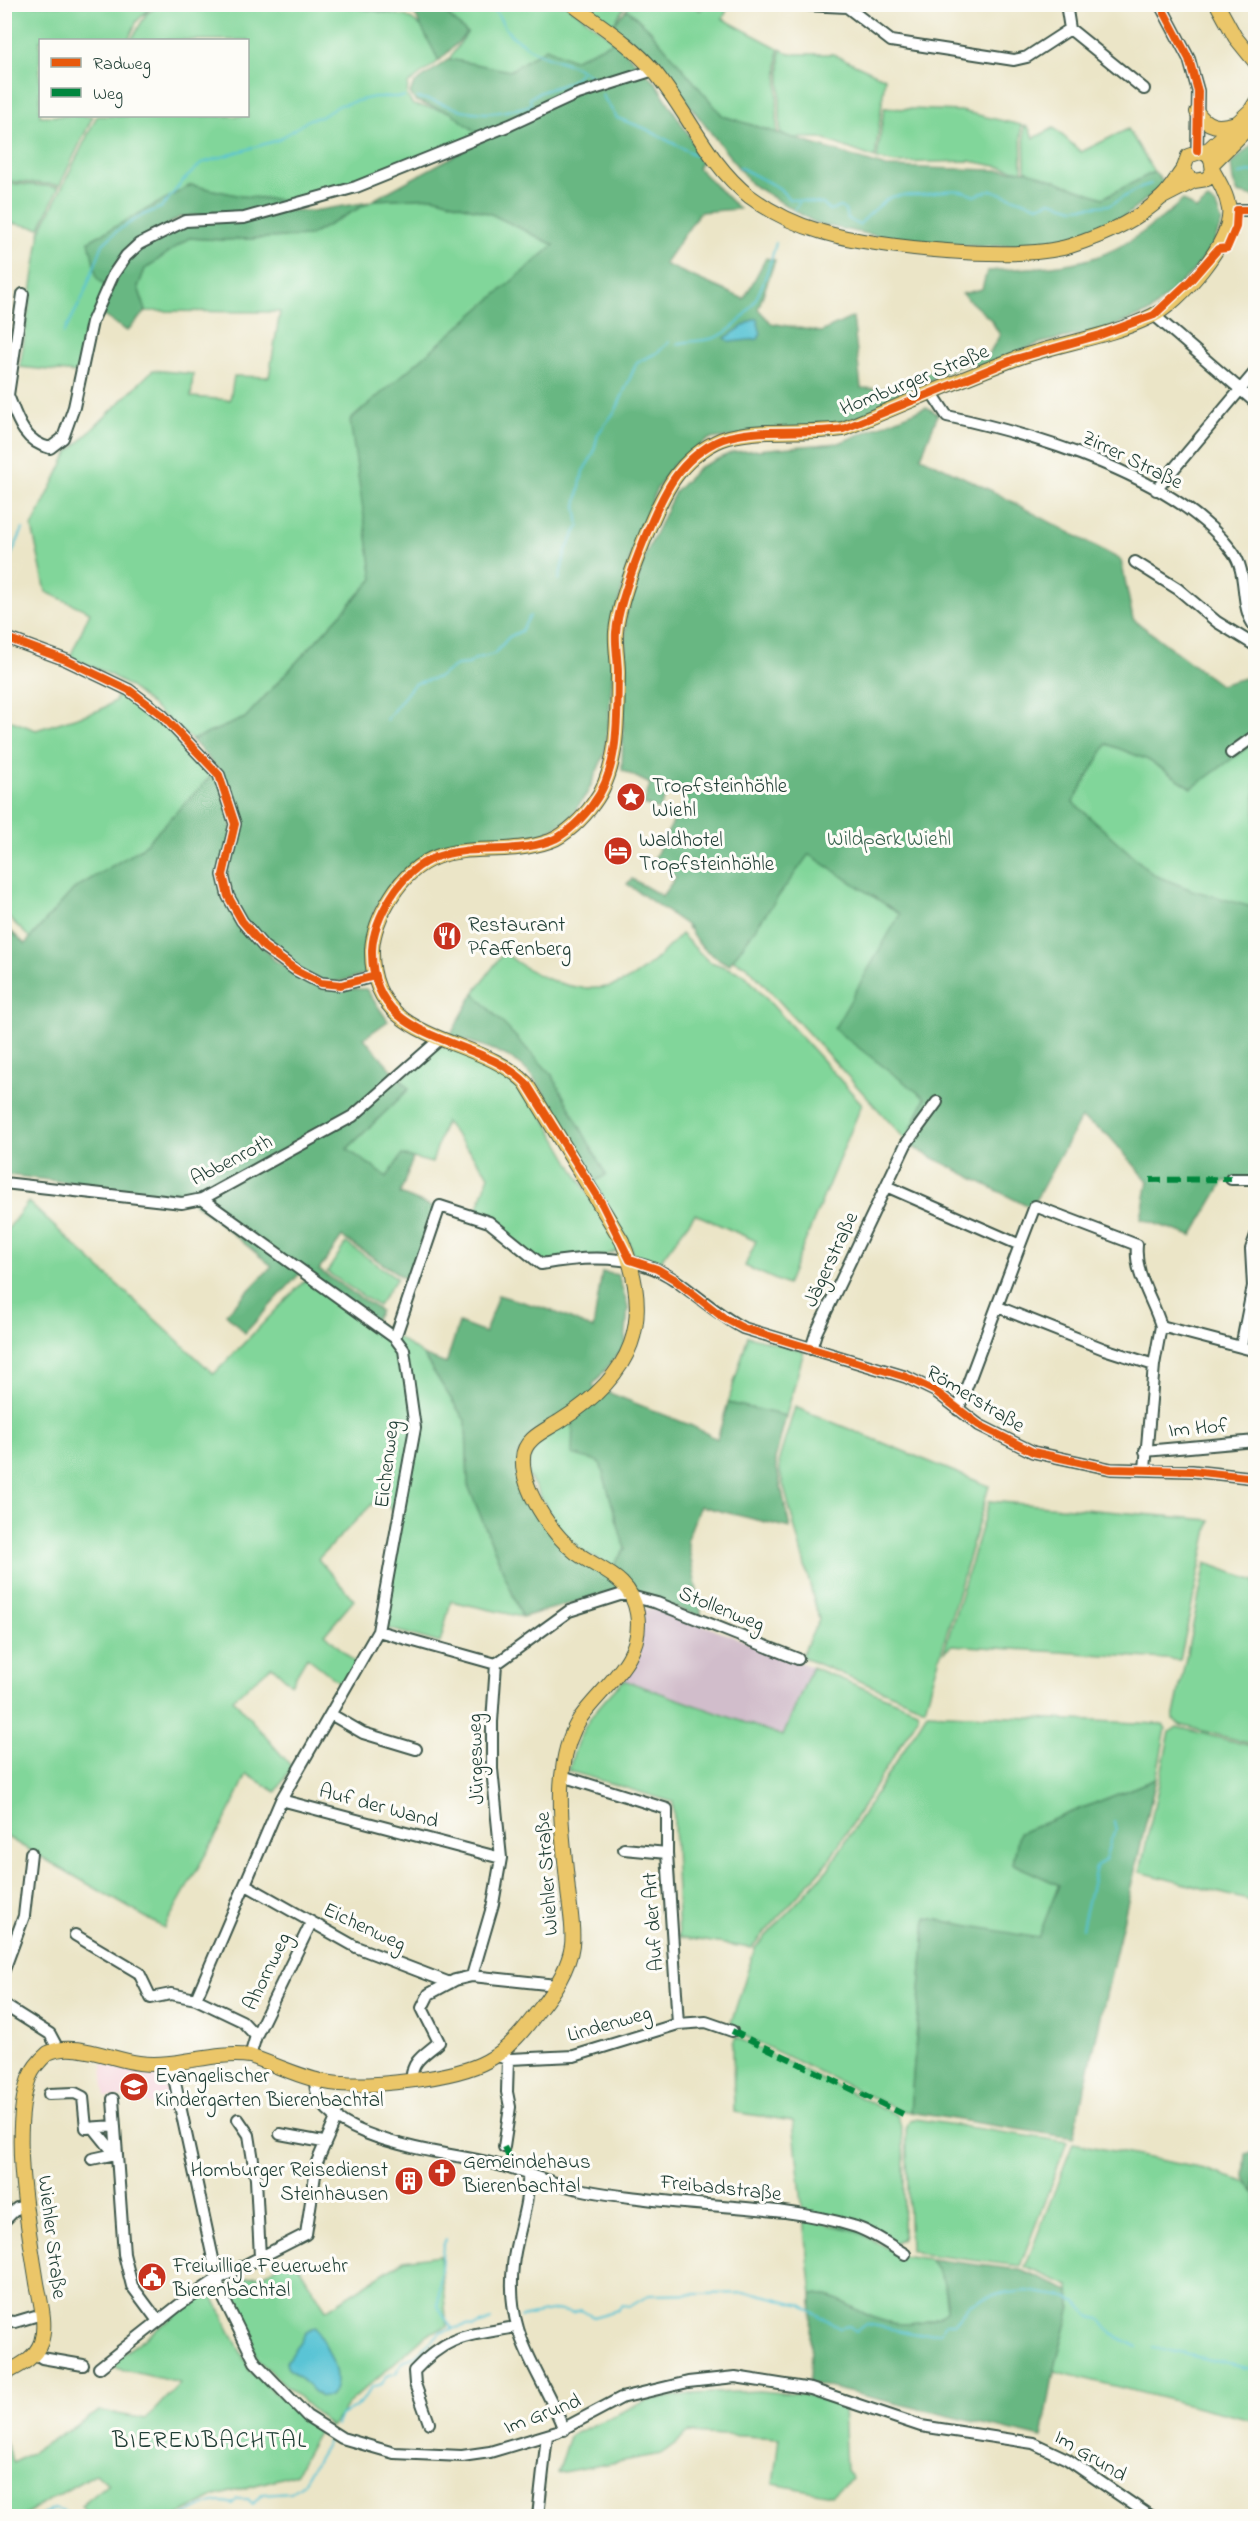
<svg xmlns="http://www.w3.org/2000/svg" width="1260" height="2521" viewBox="0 0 1260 2521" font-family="'Indie Flower',sans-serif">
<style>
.built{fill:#f5cfda}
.industrial{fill:#d1bdcb}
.green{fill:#81d69a;stroke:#508a67;stroke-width:1.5;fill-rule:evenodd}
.forest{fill:#68b782;stroke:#447a5b;stroke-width:1.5}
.water{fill:#5ac4d5;stroke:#3c8084;stroke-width:1.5}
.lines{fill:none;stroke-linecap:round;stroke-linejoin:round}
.stream{stroke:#5ac4d5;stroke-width:2}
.minor-casing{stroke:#3e564a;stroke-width:14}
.major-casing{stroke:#3e564a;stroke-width:16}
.minor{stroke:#fff;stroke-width:10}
.major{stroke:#ebc669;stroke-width:14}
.quiet{stroke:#00873e;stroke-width:6;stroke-dasharray:12 6;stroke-linecap:butt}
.cycleway-casing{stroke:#fdfcf7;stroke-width:11}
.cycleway{stroke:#e8590c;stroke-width:8}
.labels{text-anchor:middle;stroke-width:6;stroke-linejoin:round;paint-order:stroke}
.street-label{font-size:21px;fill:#1f3d34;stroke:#fdfcf7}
.poi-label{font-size:21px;fill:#1f3d34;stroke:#fdfcf7;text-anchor:start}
.park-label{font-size:21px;fill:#38634e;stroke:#fdfcf7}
.quarter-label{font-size:24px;letter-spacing:1.5px;fill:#1f3d34;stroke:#fdfcf7}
</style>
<rect width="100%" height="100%" fill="#fdfcf7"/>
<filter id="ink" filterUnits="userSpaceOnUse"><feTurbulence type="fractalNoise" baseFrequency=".0167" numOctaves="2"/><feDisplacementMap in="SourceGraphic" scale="12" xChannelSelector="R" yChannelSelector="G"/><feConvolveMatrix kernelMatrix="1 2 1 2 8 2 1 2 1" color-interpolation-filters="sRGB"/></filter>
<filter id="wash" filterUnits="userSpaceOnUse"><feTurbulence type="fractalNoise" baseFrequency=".008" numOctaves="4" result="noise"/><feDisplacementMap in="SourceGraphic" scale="24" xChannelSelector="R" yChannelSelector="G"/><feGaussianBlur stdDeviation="1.35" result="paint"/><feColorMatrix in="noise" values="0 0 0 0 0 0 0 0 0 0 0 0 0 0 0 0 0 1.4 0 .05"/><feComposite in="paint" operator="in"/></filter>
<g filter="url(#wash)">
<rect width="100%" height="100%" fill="#ebe5c7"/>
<path class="built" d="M102,2064L158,2077L167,2091V2112L158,2113L157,2108L136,2097H105Z"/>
<path class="industrial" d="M662,1609L812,1667L783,1736L624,1680L640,1641L643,1610Z"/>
<path class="green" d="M331,4L406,16L422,27L439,61L408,84L407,96L413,105L450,111L481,135L300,202L241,196L191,185L89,241L105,286L76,373L20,367L40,232L97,116H248V40H131L147,13L160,5Z
M690,4L700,10L706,5H729L723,19L778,48L777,133L722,116L650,30L627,9L629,5Z
M4,5H153L137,21L128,40H40V116H93L60,185L5,181Z
M437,5H567L615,41L573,60L546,48L510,71L449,59L467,33Z
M582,5H626L611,27Z
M780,49L789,54H833L885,78L875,158L820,138H793L780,134Z
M884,108L961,111L1021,125L1022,171L970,161L895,163L877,159Z
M1024,126L1028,127L1034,138L1054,128L1081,152L1128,129L1154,172L1103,198L1025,171Z
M5,183L59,187L40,228L5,222Z
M434,197L491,214L554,245L351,420L373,579L245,718L192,740L130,687L109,674L70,657L90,612L46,592L32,527L68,453L153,370L193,374L191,397L230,400L234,376L269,377L280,312L146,311L138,287L145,269L189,238L223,240L309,236L373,200Z
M120,690L158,717L213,774L142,848L74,889L30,938L5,914L4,718L36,730L100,710L115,701Z
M642,740L1255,742V919L926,1095L906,1140L747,966L728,958L686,927L739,808Z
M681,934L708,961L744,974L862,1104L787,1285L745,1266L756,1241L695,1214L663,1257L660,1267L633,1257L631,1246L594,1182L605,1175L474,993L504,952C532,977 578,996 615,985C640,978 664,952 681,934Z
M439,1045C483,1059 502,1064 534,1100L620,1250L603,1256L541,1263L476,1214L489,1175L445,1122L432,1163L402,1155L387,1177L347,1149L409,1089L401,1079Z
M28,1202L214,1374L309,1276L423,1355L466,1422L468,1485L522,1617L451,1601L440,1643L387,1628L399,1519L380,1496L318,1559L354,1600L325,1634L359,1666L345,1687L307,1657L291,1684L272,1666L233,1699L292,1767L276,1792L247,1774L229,1813L164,1928L5,1836L4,1234Z
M346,1243L397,1278L378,1306L327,1272Z
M748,1336L804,1351L786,1416L728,1403Z
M795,1407L989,1486L925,1708L801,1657L819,1619L780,1472L779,1459Z
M573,1419L600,1462L625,1549L613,1566L580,1551L563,1535L528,1475L531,1448Z
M989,1501L1210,1520L1180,1660L952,1645L944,1651Z
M1206,1563L1255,1581V1745L1181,1725L1173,1719Z
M812,1667L917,1710L918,1717L828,1862L751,1948L679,1937L673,1802L569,1771C578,1728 594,1710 624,1680L783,1736Z
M927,1713L1158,1724H1163L1166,1729L1156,1779L1019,1833L1013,1864L1059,1884L1038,1939L926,1918L910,2112L896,2109L730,2029V2026L755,1948L828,1869Z
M1177,1727L1255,1747V1902L1140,1872L1170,1732Z
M736,2037L897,2115C908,2135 903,2209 903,2235L901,2240L894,2244L803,2213L793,2121L734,2112L733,2044Z
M915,2119L1067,2142L1020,2266L922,2254L910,2250L906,2126L910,2120Z
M1073,2143L1204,2169L1247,2183L1256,2193L1255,2421L1054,2371L1071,2307L1070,2286L1025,2267Z
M804,2219L856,2231L900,2255L929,2259L943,2276L947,2311C928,2327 894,2327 872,2317C851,2308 835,2294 812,2294Z
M440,2255L447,2327L427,2334L350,2402L331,2427L258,2360L228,2282L265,2274L293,2257L326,2310L404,2260ZM315,2328L325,2345L321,2397L288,2368Z
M210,2290L250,2371L319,2431L295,2474L216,2496L177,2516H89L81,2506L108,2484L96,2473L22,2516H5L4,2441L14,2463L100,2411L146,2419L180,2383L107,2366Z
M760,2391L806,2395L843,2406L846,2470L852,2479L831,2495L773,2484L779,2438L689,2433L661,2454L557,2473L569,2436L648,2400L691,2394Z"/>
<path class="forest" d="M331,5H403L390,12Z
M410,5H437L467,33L439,61Z
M627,9L650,30L723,116L886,167L1028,171L1103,198L1154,172L1165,184L1124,217L1071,241L985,247L899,240L817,224L751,184L658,65L631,40L611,27Z
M615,41L656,83L703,158L698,168L739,209L700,212L664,264L744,299L766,258L775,260L758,309L771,323L821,332L853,317L861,388L882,389L970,356L987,357L1000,335L991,320L962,294L982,289L987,271C1022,268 1060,268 1093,258C1127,247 1157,223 1183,200L1196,210L1208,200L1216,206L1222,222L1213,245L1195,269L1150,312L1109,328L1041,343L981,366L968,363L954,368L859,417L819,427L709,439L673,465L656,490L633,547L617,609L609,720L604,755L588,792L569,819L542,835L508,842L454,845L415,863L392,883L374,911L367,941V973C352,978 335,986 319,980C284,966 225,916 226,875C226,857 240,839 238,822C234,785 216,766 192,740L245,718L373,579L350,420L554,245L491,214L434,197L373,200L485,139L450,112L415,101L410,93L414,84L449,59L510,71L546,48L573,60Z
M1255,142V197L1238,193L1233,181L1231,164Z
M191,185L241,196L300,202L244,216L215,214L180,217L142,240L105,286L97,278L89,241Z
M370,202L309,236L223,240L189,238L145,269L138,287L146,311L127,331L99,313L113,283L133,252L188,221L286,210L312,211Z
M926,407L938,414L921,457L992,491L1121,560L1133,619L1220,685L1255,675V742L1192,788L1148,760L1107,744L1073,802L1154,875L1192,890L1255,908V1186L1224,1181L1192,1236L1141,1219L1148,1181L1108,1135L1081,1118L1031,1208L906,1144L925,1098L834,1029L900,914L809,854L729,965C713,956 694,945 689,927L627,884L632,879L662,896L676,877L654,859L688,793L671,784L659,810L644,804L650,784L622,770L626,615L646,554L675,492L700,467L733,452L839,443Z
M213,774C242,808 229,859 225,899L274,960L324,989H366L388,1021L364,1038L409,1089L347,1149L387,1177L402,1155L413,1158L400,1194L437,1209L412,1283L342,1237L319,1270L380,1311L375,1320L303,1270L245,1333L226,1314L272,1266L187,1197L8,1175L5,1179L4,925L25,944L74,889L142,848Z
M474,993L552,1075L606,1175L594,1182C576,1151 545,1082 518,1063C497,1048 473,1043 450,1036Z
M602,1272L618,1275L628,1307L625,1346L592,1386L692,1426L717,1439L728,1403L786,1416L775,1460L790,1528L700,1506L687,1539L702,1617L635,1593L613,1566L625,1549L600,1462L572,1454L573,1419L518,1454L538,1511L622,1589L522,1617L468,1485L466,1422L423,1355L446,1364L459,1323L485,1333L498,1295L550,1310L593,1329Z
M1156,1779L1073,2138L910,2112L926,1918L1038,1938L1059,1885L1013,1864L1019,1833Z
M1255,2151H1256L1255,2193L1244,2177L1246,2154Z
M929,2259L1020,2270L1070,2291L1071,2307L1054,2371L1042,2438L810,2383L812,2294C835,2294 851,2308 872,2317C894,2327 929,2327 947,2311C947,2287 944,2278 929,2259Z"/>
<path class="water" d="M754,319H757L761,334L758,339L730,342L725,338Z
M315,2327C326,2347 346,2377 330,2397H321L288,2368L286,2362L306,2332Z"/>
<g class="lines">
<path class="stream" d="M488,4C500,12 501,25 510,34C513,37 525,45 529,48C549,62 577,60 595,81
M602,95L617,118L644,128L699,157
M417,98C434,99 446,106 462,110C487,116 507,112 531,105L530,98C548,85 569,89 582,70
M739,167L779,188L789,199L823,204L829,210L840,207L845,210L847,218L859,225C862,221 887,198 891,197C902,194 909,196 919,195C940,194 954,184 974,196L991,190L1038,206L1051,201L1074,208L1110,205L1141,187L1151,184
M1239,174L1256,171
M794,210L799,203
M63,334L82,299L103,244L117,231L141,216L162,207L182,182L202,163L278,140L310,119L321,117L340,105L374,97H404
M677,344C690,339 706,343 719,336C755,318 766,279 776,243
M4,571L23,529
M559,580L566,550L579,526L576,506L583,471L593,455L598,434L616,410L637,362L657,353L669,342
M386,720L414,684L439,677L456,665L469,664L475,659L494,654L509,637L521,631L530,616
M1082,1928L1096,1867L1105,1860L1111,1839L1116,1830L1114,1822
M446,2240L443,2245L438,2306L453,2330
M520,2317L556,2310L572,2313L581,2310L593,2317L618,2310L622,2305L631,2306L649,2295L755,2293L802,2305L839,2328L849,2326L856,2331L867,2324L917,2334L940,2332L946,2323H954L970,2304L993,2295L1026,2291L1066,2297L1077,2302L1091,2317L1100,2319L1112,2334L1137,2347
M1153,2347L1256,2370
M336,2425L340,2415C356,2410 364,2400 372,2387L382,2384L386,2376L396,2373L402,2362L415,2356L441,2332L467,2325L474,2327L491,2320
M39,2516L53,2509L79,2516
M184,2516C199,2509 216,2497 233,2504L237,2499H248L253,2504L262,2494L291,2492L302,2484L328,2441"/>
</g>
</g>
<g filter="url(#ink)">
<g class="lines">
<g class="minor-casing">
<path id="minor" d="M785,4L847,7L891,41L1014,60L1027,57L1070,29L1066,4
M1160,4L1189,59L1198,91L1197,151
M1070,29L1144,89
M1229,210H1256
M1154,315L1256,403
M932,393L947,416C1035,435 1176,476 1232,551C1250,574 1238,607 1256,628
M8,395L23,294
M4,399L8,395C17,418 23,442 50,448L63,438L74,407L92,322L113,275L126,256L139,244L185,221L244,218L356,187L510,125L575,95L654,70
M1156,490L1256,371
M1135,562L1178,589L1217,622L1256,646
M4,637L66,660L129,690L162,715L219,775L235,824L223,875L228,896L242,921L264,947L296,970L321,983L341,985L375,976
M1231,753L1256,735
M1231,1179H1256
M4,1183L182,1203L202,1199L353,1116L439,1040
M886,1186L1020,1245L1035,1206L1137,1245C1134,1275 1153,1299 1161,1326L1256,1351
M202,1199L395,1338L404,1350L415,1428L378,1631L281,1800L196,1999L242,2021L256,2036L250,2056
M998,1307L1104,1349L1154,1365L1145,1469
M395,1338L440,1206L489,1222L541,1264C585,1256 636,1253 675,1280C698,1296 718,1315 743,1328L906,1377L935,1391L979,1425L1033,1452L1111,1469L1192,1471L1256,1478
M1241,1347L1253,1286L1251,1249L1256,1235
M811,1349L816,1333L906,1144L937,1102
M1154,1365L1161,1326
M958,1410L1020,1245
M1145,1451L1256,1441
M378,1631L496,1664
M332,1715L363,1733L416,1749
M562,1776L667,1809V1853
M281,1800L501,1858
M624,1849L667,1853L678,2024
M246,1885L356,1947L450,1983
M75,1935L139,1973L151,1998L171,1994L196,1999
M4,1970L24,1916L31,1853
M472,1976L493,1904L501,1858L492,1769V1722L496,1664L569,1611L623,1594L657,1603L798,1659
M4,2005L50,2034L58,2049
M256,2036L311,1923
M496,2056L510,2059L574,2056L678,2024L706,2022L732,2031
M171,2064L220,2291L255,2362L307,2416L342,2438L394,2453L462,2456L490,2452L557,2432L621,2398L688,2382L735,2377L811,2389L921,2426L1033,2443L1067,2459L1150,2516
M315,2079C312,2140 445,2152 487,2162C518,2169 548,2183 579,2189C601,2194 624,2196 646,2199C714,2208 787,2206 853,2226C871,2231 889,2245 905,2254
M412,2080C410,2061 427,2053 439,2042L422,2008L429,1994L455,1980L472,1976L556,1985
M49,2094L75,2093L83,2097L86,2128L114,2126
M113,2099L124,2254L132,2286L155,2317L162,2319
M238,2119L249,2135L256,2179L260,2257
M280,2134L323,2142
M504,2147L510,2107L507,2092L508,2059
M92,2159L115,2154L94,2128
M528,2174C530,2205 516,2235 513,2265C505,2338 540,2368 564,2430
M4,2221L17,2208L24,2206
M4,2321L15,2322L42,2314
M35,2353L42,2358L83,2365
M99,2368L179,2305L216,2280L306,2234L317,2162L337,2116
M429,2423L415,2384L414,2371C449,2333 468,2336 516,2327
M538,2516L547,2435"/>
</g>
<g class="major-casing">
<path id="major" d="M572,4C599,25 631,44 653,70C687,110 707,163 749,196C771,212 797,225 822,232C876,248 1018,262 1070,246C1102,236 1138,220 1162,197C1170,190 1177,177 1184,168
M1217,4L1235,37L1256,63
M1197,112C1208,128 1218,128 1236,123
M1203,152L1211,158L1213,171L1207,179L1194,181L1187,176L1184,168L1188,156L1209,149L1251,110L1256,102
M1213,163L1256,120
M1163,197L1194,181
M4,2374C19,2366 35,2359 41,2342C47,2324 40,2300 37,2283C28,2225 10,2134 29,2078C33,2068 40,2060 48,2053C73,2040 112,2060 139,2063C177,2068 213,2051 250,2056C276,2065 304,2079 331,2083C367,2088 455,2079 487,2061C509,2049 524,2030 539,2010C553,1992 569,1969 572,1945C574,1928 570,1909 568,1891C565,1855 557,1803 563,1769C565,1751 571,1732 581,1717C604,1685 645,1659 637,1613C631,1577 601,1571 575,1552C551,1533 521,1489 523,1458C523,1439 546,1430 560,1421C633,1375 655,1322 622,1241L526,1083C477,1033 370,1047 372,950C373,930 381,913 391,897C434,828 489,862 550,841C565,836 584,817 593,804C620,769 617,716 618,673C618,660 615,645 616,632C619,598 657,498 679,472C691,457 710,442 729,437C766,428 806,434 843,429C900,406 955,381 1012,360C1058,343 1108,338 1152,316C1179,303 1234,241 1229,209C1227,195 1220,183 1213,171"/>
</g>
<use href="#minor" class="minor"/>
<use href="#major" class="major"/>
<path class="quiet" d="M1150,1180L1231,1179
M732,2031L903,2114
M504,2147L515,2170"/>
<g class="cycleway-casing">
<path id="cycleway" d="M1160,4L1189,59L1198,91L1197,151
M1256,210H1237L1236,227L1227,248L1218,249L1190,281L1154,315L1100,335L1015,359L843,429C806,434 766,428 729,437C710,442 691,457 679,472C657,498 619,598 616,632C615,645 618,660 618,673C617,716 620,769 593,804C584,817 565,836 550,841C489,862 434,828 391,897C381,913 373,930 372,950C370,1047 477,1033 526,1083L602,1204L630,1260L657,1269L674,1279L724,1318L743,1328L906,1377L935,1391L979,1425L1033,1452L1111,1469L1192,1471L1256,1478
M4,637L66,660L129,690L162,715L219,775L235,824L223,875L228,896L242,921L264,947L296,970L321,983L341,985L375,976"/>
</g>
<use href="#cycleway" class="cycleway"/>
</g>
</g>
<defs>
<g id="sight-disc" transform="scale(1.5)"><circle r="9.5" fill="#c8321e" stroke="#fdfcf7"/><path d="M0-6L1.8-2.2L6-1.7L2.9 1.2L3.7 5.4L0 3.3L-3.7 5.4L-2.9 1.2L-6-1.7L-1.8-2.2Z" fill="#fff"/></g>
<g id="hotel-disc" transform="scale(1.5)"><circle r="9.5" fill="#c8321e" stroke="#fdfcf7"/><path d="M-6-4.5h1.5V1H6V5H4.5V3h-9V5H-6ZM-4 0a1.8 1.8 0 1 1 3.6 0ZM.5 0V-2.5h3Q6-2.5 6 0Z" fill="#fff"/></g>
<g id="restaurant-disc" transform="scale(1.5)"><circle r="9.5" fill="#c8321e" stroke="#fdfcf7"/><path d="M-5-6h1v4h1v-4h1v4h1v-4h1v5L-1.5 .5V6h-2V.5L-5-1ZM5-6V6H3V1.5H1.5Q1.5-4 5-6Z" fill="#fff"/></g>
<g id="school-disc" transform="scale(1.5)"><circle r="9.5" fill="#c8321e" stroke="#fdfcf7"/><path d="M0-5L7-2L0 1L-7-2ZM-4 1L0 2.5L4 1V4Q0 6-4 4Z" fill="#fff"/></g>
<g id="church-disc" transform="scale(1.5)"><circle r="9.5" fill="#c8321e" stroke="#fdfcf7"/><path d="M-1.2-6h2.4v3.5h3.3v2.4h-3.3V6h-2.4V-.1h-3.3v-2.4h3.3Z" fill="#fff"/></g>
<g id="building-disc" transform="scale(1.5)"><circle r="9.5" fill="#c8321e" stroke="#fdfcf7"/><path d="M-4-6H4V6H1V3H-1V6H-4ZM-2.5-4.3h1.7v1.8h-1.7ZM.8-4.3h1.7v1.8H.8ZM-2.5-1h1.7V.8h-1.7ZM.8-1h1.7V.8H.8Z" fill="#fff"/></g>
<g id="civic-disc" transform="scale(1.5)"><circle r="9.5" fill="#c8321e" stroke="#fdfcf7"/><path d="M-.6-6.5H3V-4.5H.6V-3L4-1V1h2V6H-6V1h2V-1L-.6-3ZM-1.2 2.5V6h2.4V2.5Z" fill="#fff"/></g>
</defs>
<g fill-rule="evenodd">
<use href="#sight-disc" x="631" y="797"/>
<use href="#hotel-disc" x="618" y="851"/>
<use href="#restaurant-disc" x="447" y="936"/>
<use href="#school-disc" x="134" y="2087"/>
<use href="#church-disc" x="442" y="2173"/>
<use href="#building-disc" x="409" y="2181"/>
<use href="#civic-disc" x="152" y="2277"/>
</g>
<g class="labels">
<g class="street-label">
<text transform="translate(914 379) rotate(-22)" y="7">Homburger Straße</text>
<text transform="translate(1133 459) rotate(26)" y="7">Zirrer Straße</text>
<text transform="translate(231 1159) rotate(-27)" y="7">Abbenroth</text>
<text transform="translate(830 1259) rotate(-65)" y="7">Jägerstraße</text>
<text transform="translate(976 1398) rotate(31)" y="7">Römerstraße</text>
<text transform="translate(1198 1427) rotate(-5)" y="7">Im Hof</text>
<text transform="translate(386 1464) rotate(-83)" y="7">Eichenweg</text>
<text transform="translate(722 1608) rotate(22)" y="7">Stollenweg</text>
<text transform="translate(475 1759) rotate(-92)" y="7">Jürgesweg</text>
<text transform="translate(379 1805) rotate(15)" y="7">Auf der Wand</text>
<text transform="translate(546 1874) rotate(-94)" y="7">Wiehler Straße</text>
<text transform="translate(652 1922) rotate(-94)" y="7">Auf der Art</text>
<text transform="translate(365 1926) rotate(25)" y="7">Eichenweg</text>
<text transform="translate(266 1971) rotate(-64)" y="7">Ahornweg</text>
<text transform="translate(609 2023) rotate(-16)" y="7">Lindenweg</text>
<text transform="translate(721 2187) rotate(6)" y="7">Freibadstraße</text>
<text transform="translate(53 2237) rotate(83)" y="7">Wiehler Straße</text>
<text transform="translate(542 2413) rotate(-21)" y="7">Im Grund</text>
<text transform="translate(1091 2455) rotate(31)" y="7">Im Grund</text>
</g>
<g class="poi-label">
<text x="652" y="792">Tropfsteinhöhle<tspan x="652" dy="24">Wiehl</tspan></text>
<text x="639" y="846">Waldhotel<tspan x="639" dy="24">Tropfsteinhöhle</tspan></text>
<text x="468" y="931">Restaurant<tspan x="468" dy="24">Pfaffenberg</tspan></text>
<text x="155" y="2082">Evangelischer<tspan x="155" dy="24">Kindergarten Bierenbachtal</tspan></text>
<text x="463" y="2168">Gemeindehaus<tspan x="463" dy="24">Bierenbachtal</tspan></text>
<text x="388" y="2176" text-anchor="end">Homburger Reisedienst<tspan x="388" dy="24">Steinhausen</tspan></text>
<text x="173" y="2272">Freiwillige Feuerwehr<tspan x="173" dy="24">Bierenbachtal</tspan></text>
</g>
<g class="park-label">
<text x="889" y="845">Wildpark Wiehl</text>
</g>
<g class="quarter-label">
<text x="210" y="2447">BIERENBACHTAL</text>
</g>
</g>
<rect width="1260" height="2521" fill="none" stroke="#fdfcf7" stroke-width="24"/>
<rect x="39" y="39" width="210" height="78" fill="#fdfcf7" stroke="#a4b0a9" stroke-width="1.5"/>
<rect x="51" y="58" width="30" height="9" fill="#e8590c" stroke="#a4b0a9" stroke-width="1.5"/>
<text x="93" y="69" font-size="18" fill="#1f3d34">Radweg</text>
<rect x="51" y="88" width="30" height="9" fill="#00873e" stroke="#a4b0a9" stroke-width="1.5"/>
<text x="93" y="99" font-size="18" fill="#1f3d34">Weg</text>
</svg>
